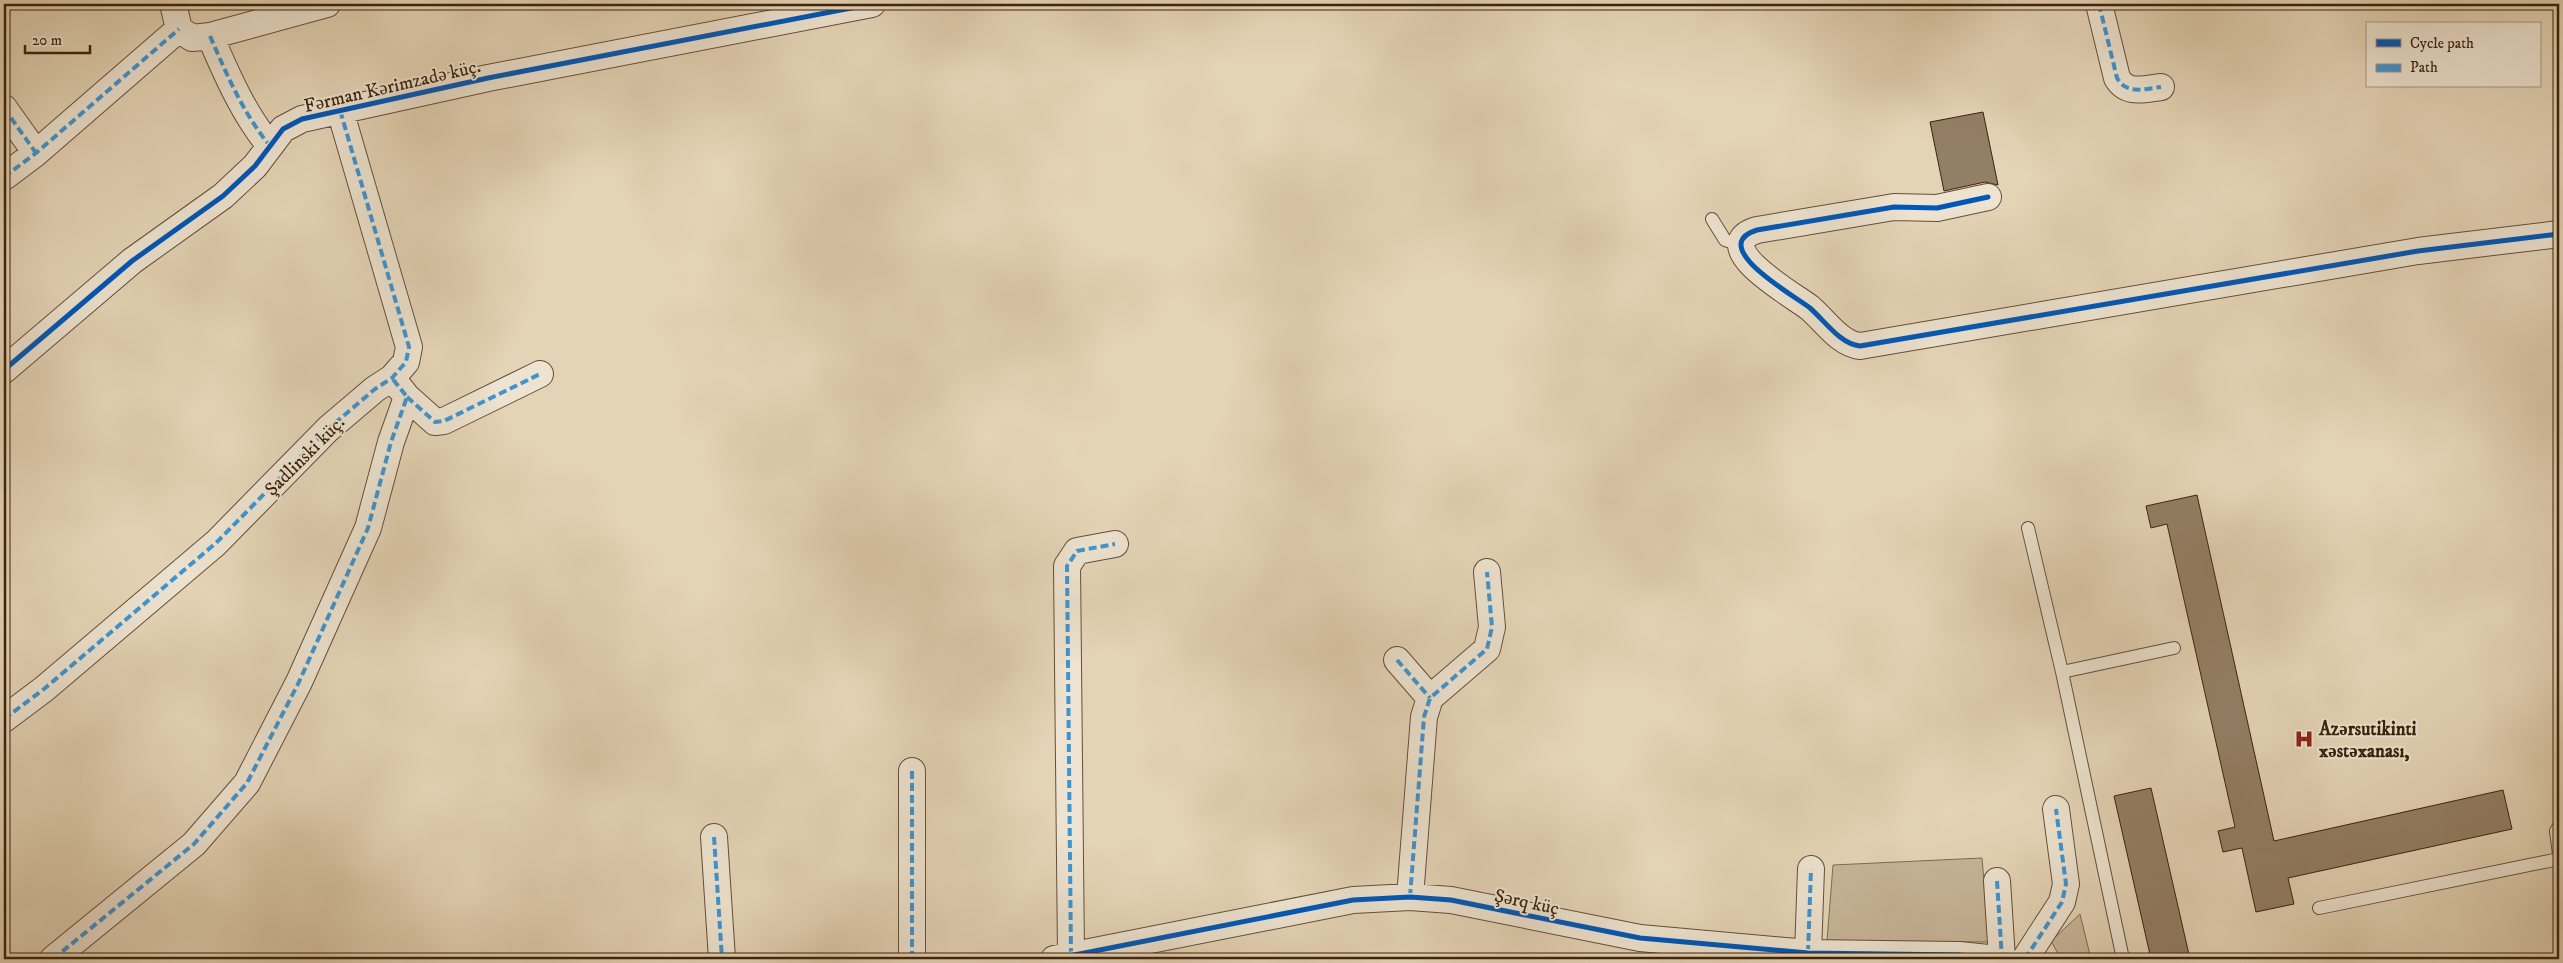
<svg xmlns="http://www.w3.org/2000/svg" width="2563" height="963" viewBox="0 0 2563 963" font-family="'IM FELL DW Pica',serif">
<style>
.green{fill:#c7b699;stroke:#826c53}
.building{fill:#937f65;stroke:#3c230d}
.lines{fill:none;stroke-linecap:round;stroke-linejoin:round}
.service-casing{stroke:#664f37;stroke-width:14}
.minor-casing{stroke:#664f37;stroke-width:28}
.service{stroke:#ede3d0;stroke-width:12}
.minor{stroke:#ede3d0;stroke-width:26}
.quiet{stroke:#3f95d2;stroke-width:4;stroke-dasharray:8 4;stroke-linecap:butt}
.cycleway-casing{stroke:#ede3d0;stroke-width:8}
.cycleway{stroke:#0057b8;stroke-width:5}
.labels{text-anchor:middle;stroke-width:4;stroke-linejoin:round;paint-order:stroke}
.street-label{font-size:19px;fill:#3c230d;stroke:#ede3d0}
.poi-label{font-size:19px;font-weight:bold;fill:#3c230d;stroke:#ede3d0;text-anchor:start}
</style>
<rect width="100%" height="100%" fill="#e4d4b6"/>
<filter id="stains"><feTurbulence type="fractalNoise" baseFrequency=".004" numOctaves="4"/><feColorMatrix values="0 0 0 0 .2 0 0 0 0 .09 0 0 0 0 .02 0 0 0 .5 -.17"/></filter>
<radialGradient id="worn" r=".72"><stop offset=".6" stop-color="#630" stop-opacity="0"/><stop offset="1" stop-color="#630" stop-opacity=".3"/></radialGradient>
<path class="green" d="M1982,858L1989,942L1827,941L1833,865Z
M2080,914L2091,959H2061L2051,941Z"/>
<path class="building" d="M1983,112L1998,185L1985,182L1944,191L1930,122Z
M2197,495L2274,841L2503,790L2512,829L2288,878L2294,904L2256,912L2242,848L2223,852L2218,831L2235,827L2167,524L2151,528L2146,506Z
M2151,788L2190,959H2151L2114,796Z"/>
<g class="lines">
<g class="service-casing">
<path id="service" d="M1712,219L1725,240L1741,245
M2028,528L2062,672L2123,959
M2062,672L2174,648
M2559,826L2556,831L2559,854
M2319,908L2559,859"/>
</g>
<g class="minor-casing">
<path id="minor" d="M173,4L179,29
M2099,4L2117,78C2127,95 2144,89 2161,87
M179,29L192,38L210,36L327,4
M210,36C227,75 243,113 270,146
M4,108L36,153
M4,177L36,153L179,29
M1988,197L1937,208L1894,207L1757,230C1705,246 1795,296 1810,308C1825,321 1840,344 1860,346L2418,251L2559,234
M4,370L132,261L223,196L255,166L283,129L302,119L488,78L872,4
M407,397L435,422L444,421L540,374
M1397,660L1430,698
M4,719L44,689L216,543L328,429L375,389L392,378L406,362L409,347L340,110
M912,771V959
M714,837L722,959
M1997,881L2002,959
M1410,897L1424,717L1430,698L1487,649L1492,627L1487,572
M1808,953L1811,869
M1071,956L1067,566L1077,551L1115,544
M53,959L194,844L247,783L299,682L368,528L391,442L407,397L392,378
M1054,959L1353,900L1410,897L1451,900L1640,938L1808,953L1959,955L1998,959
M2025,959L2062,902L2066,884L2056,809"/>
</g>
<use href="#service" class="service"/>
<use href="#minor" class="minor"/>
<path class="quiet" d="M2099,4L2117,78C2127,95 2144,89 2161,87
M210,36C227,75 243,113 270,146
M4,108L36,153
M4,177L36,153L179,29
M407,397L435,422L444,421L540,374
M1397,660L1430,698
M4,719L44,689L216,543L328,429L375,389L392,378L406,362L409,347L340,110
M912,771V959
M714,837L722,959
M1997,881L2002,959
M1410,897L1424,717L1430,698L1487,649L1492,627L1487,572
M1808,953L1811,869
M1071,956L1067,566L1077,551L1115,544
M53,959L194,844L247,783L299,682L368,528L391,442L407,397L392,378
M2025,959L2062,902L2066,884L2056,809"/>
<g class="cycleway-casing">
<path id="cycleway" d="M1988,197L1937,208L1894,207L1757,230C1705,246 1795,296 1810,308C1825,321 1840,344 1860,346L2418,251L2559,234
M4,370L132,261L223,196L255,166L283,129L302,119L488,78L872,4
M1054,959L1353,900L1410,897L1451,900L1640,938L1808,953L1959,955L1998,959"/>
</g>
<use href="#cycleway" class="cycleway"/>
</g>
<defs>
<g id="hospital-bare" transform="scale(1.5)"><path d="M-5-5h3v3.5h4V-5h3V5h-3V1.5h-4V5h-3Z" fill="#8f2418" stroke="#ede3d0" stroke-width="2.5" paint-order="stroke"/></g>
</defs>
<g fill-rule="evenodd">
<use href="#hospital-bare" x="2304" y="739"/>
</g>
<g class="labels">
<g class="street-label">
<text transform="translate(392 85) rotate(-13)" y="7">Fərman Kərimzadə küç.</text>
<text transform="translate(304 455) rotate(-45)" y="7">Şadlinski küç.</text>
<text transform="translate(1527 901) rotate(12)" y="7">Şərq küç</text>
</g>
<g class="poi-label">
<text x="2319" y="735">Azərsutikinti<tspan x="2319" dy="22">xəstəxanası,</tspan></text>
</g>
</g>
<rect width="2563" height="963" fill="none" stroke="#e4d4b6" stroke-width="20"/>
<rect x="5" y="5" width="2553" height="953" fill="none" stroke="#3c230d" stroke-width="2.5"/>
<rect x="10" y="10" width="2543" height="943" fill="none" stroke="#3c230d"/>
<rect x="2366" y="22" width="175" height="65" fill="#ede3d0" stroke="#a69682"/>
<rect x="2376" y="39" width="25" height="8" fill="#0057b8" stroke="#a69682"/>
<text x="2410" y="48" font-size="15" fill="#3c230d">Cycle path</text>
<rect x="2376" y="64" width="25" height="8" fill="#3f95d2" stroke="#a69682"/>
<text x="2410" y="72" font-size="15" fill="#3c230d">Path</text>
<path d="M25 45v8h65v-8" fill="none" stroke="#3c230d" stroke-width="2.5"/>
<text x="32" y="45" font-size="15" fill="#3c230d" stroke="#ede3d0" stroke-width="4" paint-order="stroke">20 m</text>
<rect width="100%" height="100%" filter="url(#stains)"/>
<rect width="100%" height="100%" fill="url(#worn)"/>
</svg>
